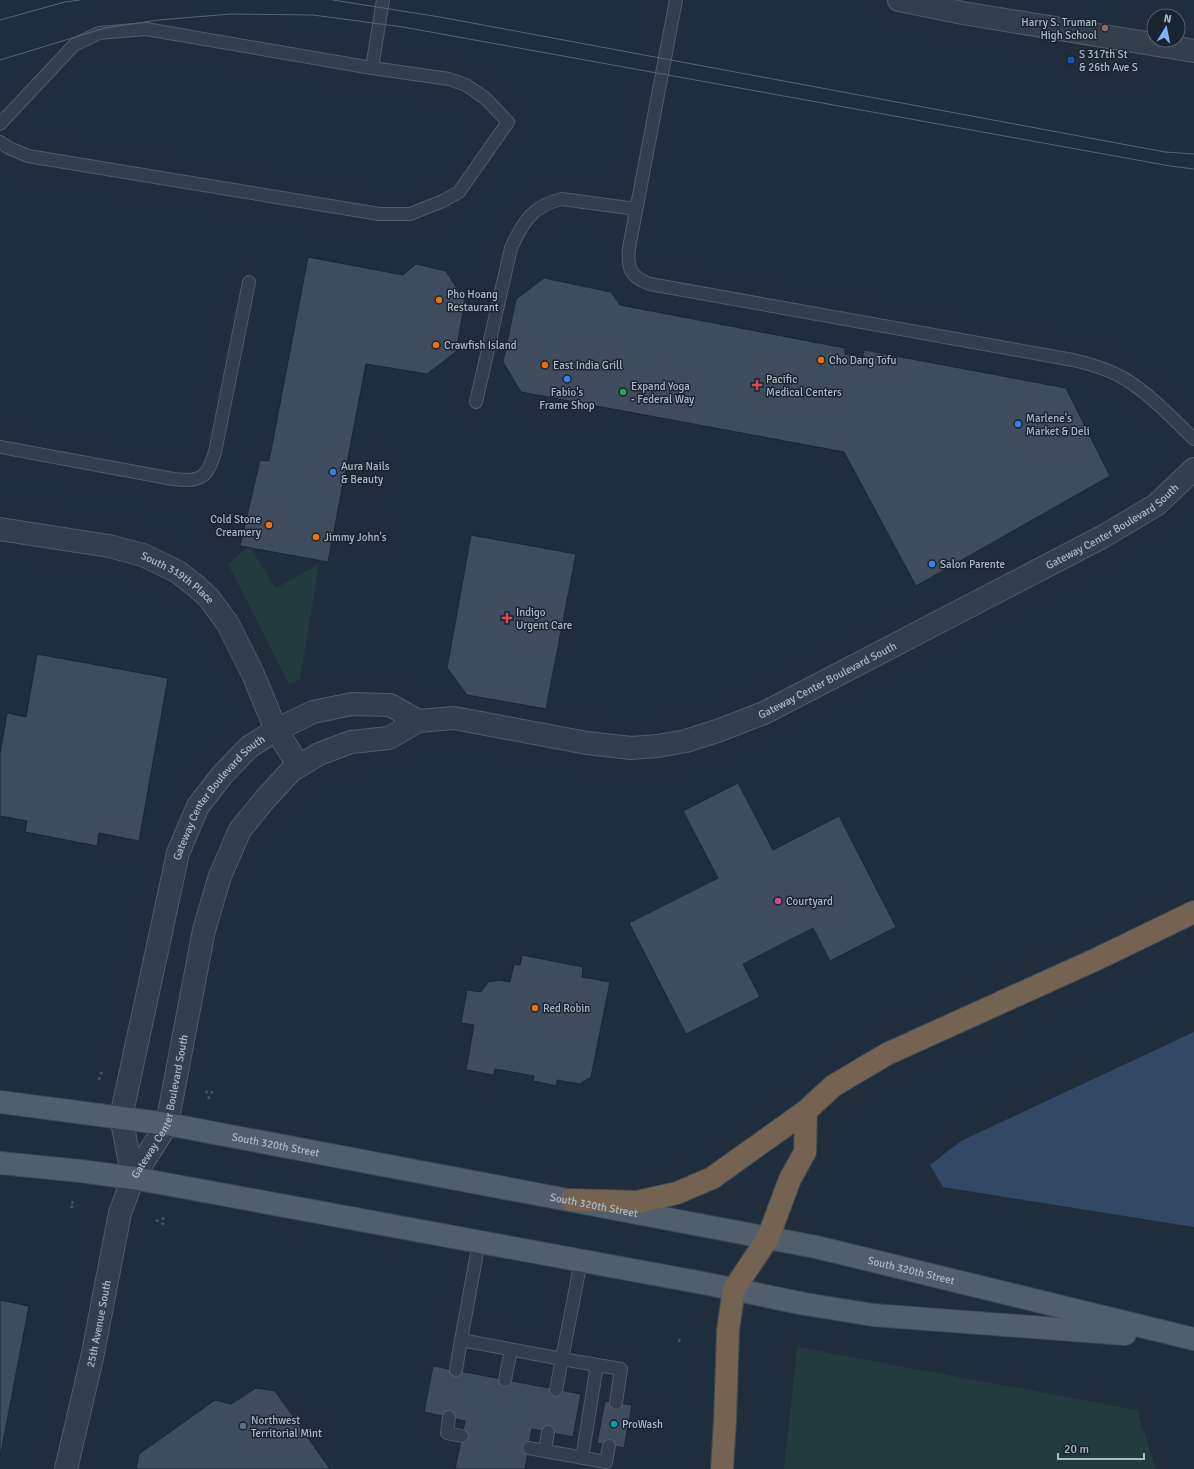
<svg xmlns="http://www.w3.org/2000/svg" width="1194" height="1469" viewBox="0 0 1194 1469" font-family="Signika,sans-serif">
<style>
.green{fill:#223b3d}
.water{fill:#314965}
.building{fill:#3e4c5e;stroke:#1b2632}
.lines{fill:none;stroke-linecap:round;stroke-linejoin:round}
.service-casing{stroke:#515c69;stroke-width:14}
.minor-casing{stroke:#515c69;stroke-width:24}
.tertiary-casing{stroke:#515c69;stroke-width:24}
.primary-casing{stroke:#3d4855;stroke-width:24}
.motorway-casing{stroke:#3e4956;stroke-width:24}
.path{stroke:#3f585a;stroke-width:2.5;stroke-dasharray:3 3;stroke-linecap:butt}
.service{stroke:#333f4c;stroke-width:12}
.minor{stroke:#333f4c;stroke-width:22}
.tertiary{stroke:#333f4c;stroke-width:22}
.primary{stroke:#515e6c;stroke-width:22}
.motorway{stroke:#736350;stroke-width:22}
.tram{stroke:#556373;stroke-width:1}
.education-dot{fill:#8d6e63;stroke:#192430;stroke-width:1.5}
.transit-dot{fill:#1a4fb4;stroke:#192430;stroke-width:1.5}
.food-dot{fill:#e8710a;stroke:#192430;stroke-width:1.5}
.shop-dot{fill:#3f7fe0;stroke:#192430;stroke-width:1.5}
.health-dot{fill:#e0444e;stroke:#192430;stroke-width:1.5}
.leisure-dot{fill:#2e9e5b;stroke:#192430;stroke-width:1.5}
.hotel-dot{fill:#d1479c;stroke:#192430;stroke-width:1.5}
.culture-dot{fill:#0f9aa8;stroke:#192430;stroke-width:1.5}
.service-dot{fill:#5c6f8a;stroke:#192430;stroke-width:1.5}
.labels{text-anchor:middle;stroke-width:3;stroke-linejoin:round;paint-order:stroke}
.poi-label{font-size:11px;fill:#aeb9c8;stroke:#192430;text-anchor:start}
.street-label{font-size:11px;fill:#aeb9c8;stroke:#192430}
</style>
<rect width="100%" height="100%" fill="#202d3c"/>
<path class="green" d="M249,546L276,588L319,564L300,680L289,684L228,564Z
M797,1347L1137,1410L1156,1469H784Z"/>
<path class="water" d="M1194,1032V1227L943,1187L930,1165L961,1141Z"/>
<path class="building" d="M308,257L403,275L416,264L446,271L465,301L456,352L427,374L366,364L328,562L240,546L260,460L269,461Z
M544,278L611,292L620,305L845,348V354L863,357L864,350L1066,388L1110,476L916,586L844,452L521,392L503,362L516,299Z
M471,535L576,554L546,709L467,695L447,668Z
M37,654L168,678L139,841L99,833L97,846L25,832L27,821L0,816V754L7,713L26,717Z
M738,783L773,850L839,816L896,927L830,961L813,928L743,964L760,997L686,1034L629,923L718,878L683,811Z
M522,955L583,967L582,977L610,982L591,1077L580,1084L557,1080V1086L533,1081L534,1076L495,1069L494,1075L466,1070L474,1025L461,1023L467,990L481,992L488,982L499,980L510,982L514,964L520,965Z
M0,1300L29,1306L0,1458Z
M433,1366L581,1394L573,1437L532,1429L525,1469H455L465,1421L424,1412Z
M256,1388L275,1391L330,1469H136L139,1454L215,1400L231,1404Z
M605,1401L632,1405L624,1448L597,1443Z"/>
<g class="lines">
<g class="service-casing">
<path id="service" d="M676,0L629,248C627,268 630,277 650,284L1073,360C1090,364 1109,369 1125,379C1151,395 1172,418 1194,439
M372,68L383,0
M0,124L74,45L99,33L146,29L372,68L449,79L466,85L485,98L508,122L459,192L443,201L410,214H379L28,156L9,148L0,142
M476,402L511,248C523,222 533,205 562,199L636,209
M0,447L173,479C200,482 207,479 215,452L249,282
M479,1242L461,1340L562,1359L581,1261
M456,1370L461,1340
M505,1380L511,1350
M556,1390L562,1359L621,1369L616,1403
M449,1417L447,1433L462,1436
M529,1448L545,1451L548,1432
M545,1451L606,1462L609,1446
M582,1458L597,1365"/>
</g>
<g class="minor-casing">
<g id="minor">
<path id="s1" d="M0,529L109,546L143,555L178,572L197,587L209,598L228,624L253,674L276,730L299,766"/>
<path id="s2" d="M133,1178L121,1117L178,853L198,806L223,774L249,747L276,730L313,712L352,704L390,705L418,721"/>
<path id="s3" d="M66,1469L92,1358L120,1213L133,1178L167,1124L204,930L220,876L240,830L266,798L291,771L319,754L351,742L389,738L418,721L454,718L587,743L631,748L658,746L686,741L720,730L764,713L1104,536L1156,505L1194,469"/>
</g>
</g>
<g class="tertiary-casing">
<path id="tertiary" d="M899,0L963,13L1194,51"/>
</g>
<g class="primary-casing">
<g id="primary">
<path id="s4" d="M0,1102L167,1124L816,1247L1194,1339"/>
<path d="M0,1163L80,1171L133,1178L703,1283L805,1304L873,1315L1125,1334"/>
</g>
</g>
<g class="motorway-casing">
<path id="motorway" d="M571,1200L637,1202L677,1193L712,1178L806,1111L833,1086L887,1054L1099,958L1194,912
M722,1469L725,1421L728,1330L734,1289L768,1238L790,1179L805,1152L806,1111"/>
</g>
<path class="path" d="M99,1080L101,1073L104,1074
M205,1092H212L208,1099
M73,1201L71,1207L77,1206
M156,1220L163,1224V1216
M679,1342L680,1338"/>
<use href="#service" class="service"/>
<use href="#minor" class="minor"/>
<use href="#tertiary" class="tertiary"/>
<use href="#primary" class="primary"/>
<use href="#motorway" class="motorway"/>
<path class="tram" d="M333,0L440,17L1165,152L1194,154
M0,20L65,2L80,0
M0,60L105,28L158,20L231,14L313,15L403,27L1170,166L1194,169"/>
</g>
<circle class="education-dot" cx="1105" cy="28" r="4"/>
<rect class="transit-dot" x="1067" y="56" width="8" height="8" rx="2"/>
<g class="food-dot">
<circle cx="439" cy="300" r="4"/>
<circle cx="436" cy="345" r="4"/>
<circle cx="821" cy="360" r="4"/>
<circle cx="545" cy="365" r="4"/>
<circle cx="269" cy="525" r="4"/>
<circle cx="316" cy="537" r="4"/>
<circle cx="535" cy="1008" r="4"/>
</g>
<g class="shop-dot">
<circle cx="567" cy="379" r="4"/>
<circle cx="1018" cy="424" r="4"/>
<circle cx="333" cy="472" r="4"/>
<circle cx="932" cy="564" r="4"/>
</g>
<g class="health-dot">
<path d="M755 379h4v4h4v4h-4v4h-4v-4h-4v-4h4z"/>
<path d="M505 612h4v4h4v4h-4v4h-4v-4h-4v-4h4z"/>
</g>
<circle class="leisure-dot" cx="623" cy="392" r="4"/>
<circle class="hotel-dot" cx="778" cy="901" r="4"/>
<circle class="culture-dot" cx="614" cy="1424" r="4"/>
<circle class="service-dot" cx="243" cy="1426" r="4"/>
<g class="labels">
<g class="poi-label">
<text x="1097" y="26" text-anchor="end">Harry S. Truman<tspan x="1097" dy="13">High School</tspan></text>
<text x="1079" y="58">S 317th St<tspan x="1079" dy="13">&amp; 26th Ave S</tspan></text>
<text x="447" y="298">Pho Hoang<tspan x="447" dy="13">Restaurant</tspan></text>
<text x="444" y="349">Crawfish Island</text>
<text x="829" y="364">Cho Dang Tofu</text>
<text x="553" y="369">East India Grill</text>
<text x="766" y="383">Pacific<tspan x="766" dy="13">Medical Centers</tspan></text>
<text x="631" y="390">Expand Yoga<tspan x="631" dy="13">- Federal Way</tspan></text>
<text x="567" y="396" text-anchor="middle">Fabio's<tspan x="567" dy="13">Frame Shop</tspan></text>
<text x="1026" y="422">Marlene's<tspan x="1026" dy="13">Market &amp; Deli</tspan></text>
<text x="341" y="470">Aura Nails<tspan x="341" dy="13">&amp; Beauty</tspan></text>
<text x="261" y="523" text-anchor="end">Cold Stone<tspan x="261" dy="13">Creamery</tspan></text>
<text x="324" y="541">Jimmy John's</text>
<text x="940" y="568">Salon Parente</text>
<text x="516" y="616">Indigo<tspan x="516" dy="13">Urgent Care</tspan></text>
<text x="786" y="905">Courtyard</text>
<text x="543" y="1012">Red Robin</text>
<text x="251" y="1424">Northwest<tspan x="251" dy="13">Territorial Mint</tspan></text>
<text x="622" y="1428">ProWash</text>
</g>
<g class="street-label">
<text dy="4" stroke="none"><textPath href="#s3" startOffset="1633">Gateway Center Boulevard South</textPath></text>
<text dy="4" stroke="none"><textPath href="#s1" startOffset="187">South 319th Place</textPath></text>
<text dy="4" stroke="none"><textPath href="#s3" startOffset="1309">Gateway Center Boulevard South</textPath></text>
<text dy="4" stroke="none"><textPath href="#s2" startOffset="402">Gateway Center Boulevard South</textPath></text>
<text dy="4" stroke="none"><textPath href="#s3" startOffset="377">Gateway Center Boulevard South</textPath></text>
<text dy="4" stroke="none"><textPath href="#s4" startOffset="279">South 320th Street</textPath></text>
<text dy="4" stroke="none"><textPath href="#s4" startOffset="603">South 320th Street</textPath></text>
<text dy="4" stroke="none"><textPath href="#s4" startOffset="927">South 320th Street</textPath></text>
<text dy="4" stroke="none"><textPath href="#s3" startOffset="149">25th Avenue South</textPath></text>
</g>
</g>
<g transform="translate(1166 28) rotate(10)"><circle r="19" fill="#192430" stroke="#55606d"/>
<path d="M0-3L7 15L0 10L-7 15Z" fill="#7cb5ff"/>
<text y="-6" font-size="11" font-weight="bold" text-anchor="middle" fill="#aeb9c8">N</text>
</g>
<path d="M1058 1453v6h86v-6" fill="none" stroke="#aeb9c8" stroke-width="2"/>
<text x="1064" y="1453" font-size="12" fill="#aeb9c8" stroke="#192430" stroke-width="3" paint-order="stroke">20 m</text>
</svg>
